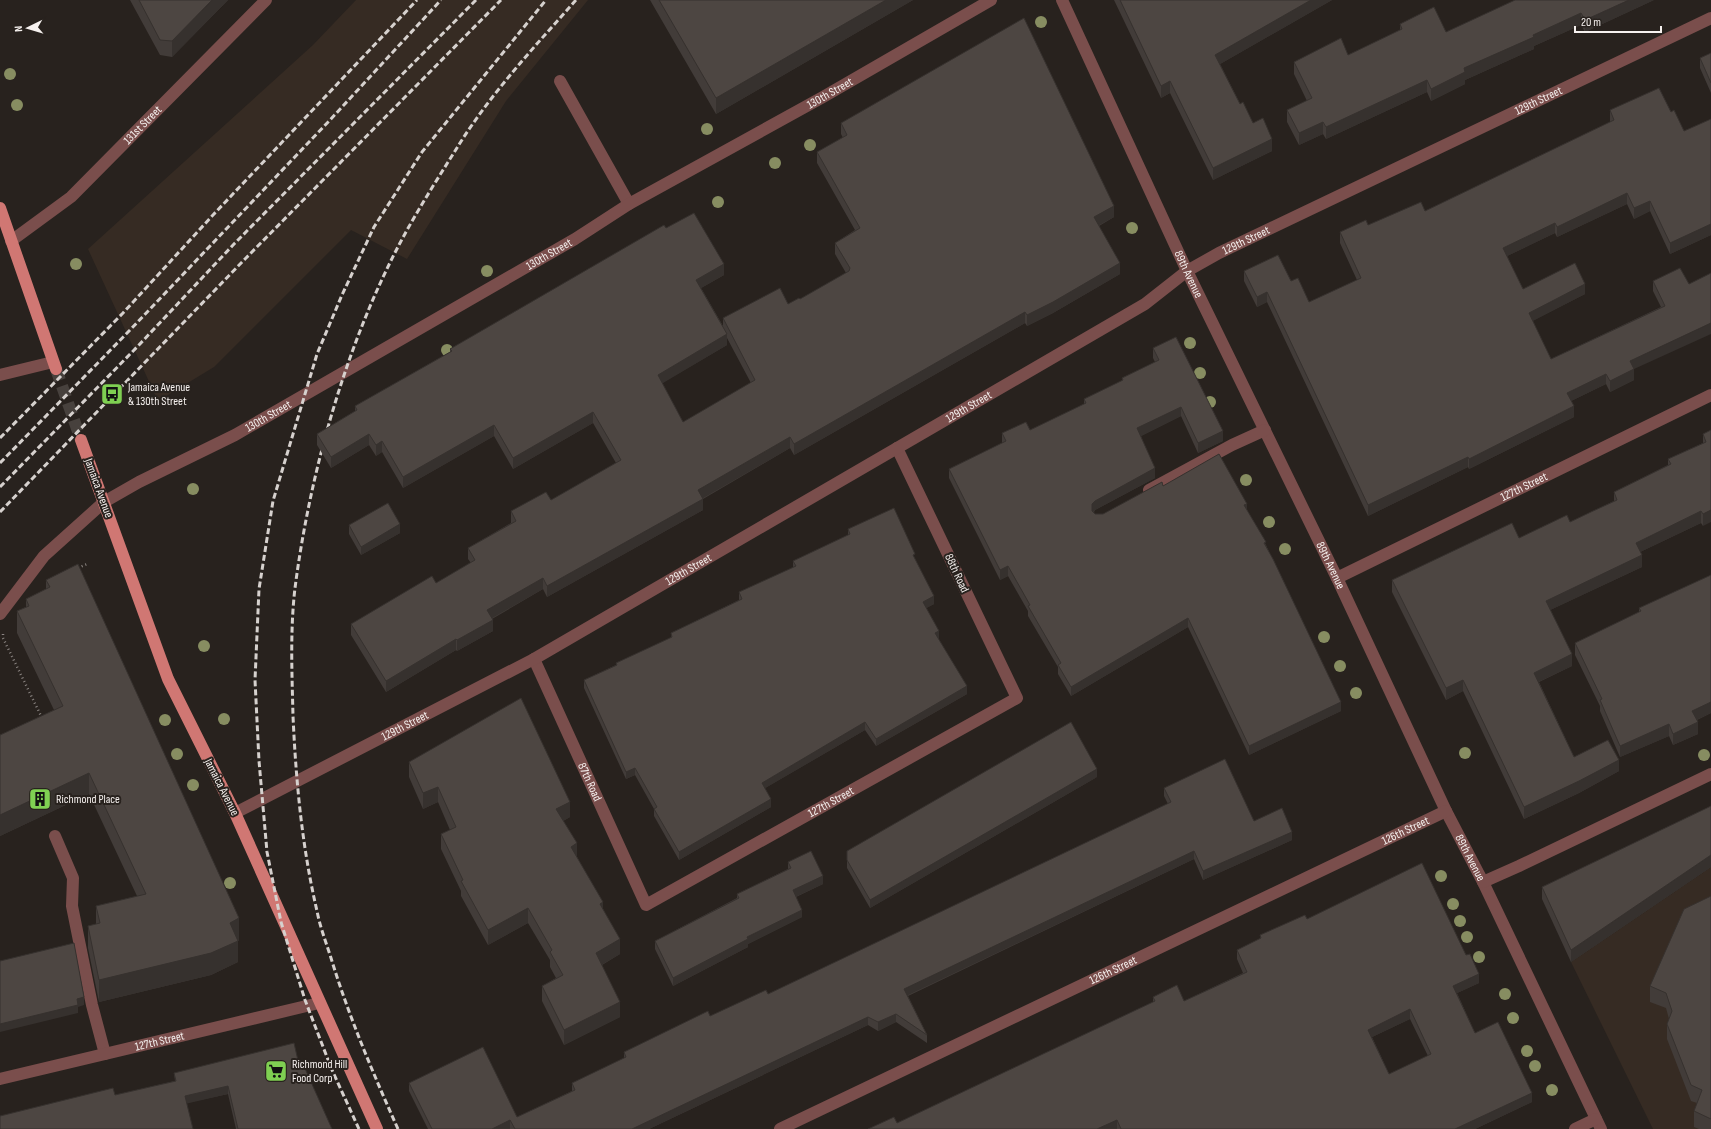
<svg xmlns="http://www.w3.org/2000/svg" width="1711" height="1129" viewBox="0 0 1711 1129" font-family="'Sofia Sans Condensed',sans-serif">
<style>
.built{fill:#362b23}
.lines{fill:none;stroke-linecap:round;stroke-linejoin:round}
.major-tunnel{stroke:#47413d;stroke-width:12;stroke-dasharray:12 6;stroke-linecap:butt}
.path{stroke:#8b8582;stroke-width:2.5;stroke-dasharray:1 3;stroke-linecap:butt}
.minor{stroke:#7a4e4c;stroke-width:12}
.major{stroke:#d07773;stroke-width:12}
.rail{stroke:#d6d1ce;stroke-width:3;stroke-dasharray:6 3;stroke-linecap:butt}
.tree{fill:#878d61}
.wall{fill:#423c39;fill-rule:evenodd}
.shaded-wall{fill:#36312e}
.building{fill:#4d4642;stroke:#36312e;fill-rule:evenodd}
.labels{text-anchor:middle;stroke-width:4;stroke-linejoin:round;paint-order:stroke}
.street-label{font-size:12px;fill:#f6f1ef;stroke:#28221e}
.poi-label{font-size:12px;fill:#f6f1ef;stroke:#28221e;text-anchor:start}
</style>
<rect width="100%" height="100%" fill="#28221e"/>
<path class="built" d="M356,0H588L506,101L407,259L351,230L214,367L158,401L88,249L313,45Z
M1711,867V1129H1653L1571,962Z"/>
<g class="lines">
<path class="major-tunnel" d="M56,369L81,440"/>
<path class="path" d="M78,568L87,564
M3,634V638L42,718"/>
<g class="minor">
<path id="s1" d="M1062,0L1187,271L1337,578L1446,811L1483,882L1601,1129"/>
<path d="M560,81L629,204"/>
<path id="s2" d="M11,241L71,197L266,0"/>
<path d="M0,375L53,362"/>
<path d="M1149,490L1232,445L1265,430"/>
<path id="s3" d="M1337,578L1711,395"/>
<path id="s4" d="M0,614L44,556L104,502L139,482L235,435L575,239L629,204L823,97L991,0"/>
<path id="s5" d="M534,659L646,905L1017,698L897,448"/>
<path id="s6" d="M235,813L534,659L1145,304L1187,271L1219,253L1711,18"/>
<path d="M55,836L73,878L72,906L92,1005L105,1054"/>
<path d="M1483,882L1519,866L1711,774"/>
<path id="s7" d="M0,1079L319,1003"/>
<path id="s8" d="M780,1129L1446,811"/>
<path d="M1575,1129L1596,1119"/>
</g>
<path class="major" d="M0,208L56,369
M81,440L168,679L235,813L377,1129"/>
<path class="rail" d="M0,438L123,313L213,215L417,0
M0,463L131,329L330,120L441,0
M0,487L138,346L234,244L476,0
M0,512L245,259L501,0
M359,1129L332,1070L305,1000L281,922L267,852L259,761L255,680L259,589L273,501L317,354L342,295L374,227L422,152L546,0
M398,1129C373,1073 349,1017 331,958C326,942 320,927 317,911C302,847 296,782 293,716C292,674 290,630 295,588C310,472 346,345 400,243C418,209 440,175 460,143C493,91 536,45 576,0"/>
</g>
<g class="tree">
<circle cx="1041" cy="22" r="6"/>
<circle cx="10" cy="74" r="6"/>
<circle cx="17" cy="105" r="6"/>
<circle cx="707" cy="129" r="6"/>
<circle cx="810" cy="145" r="6"/>
<circle cx="775" cy="163" r="6"/>
<circle cx="718" cy="202" r="6"/>
<circle cx="1132" cy="228" r="6"/>
<circle cx="76" cy="264" r="6"/>
<circle cx="487" cy="271" r="6"/>
<circle cx="1190" cy="343" r="6"/>
<circle cx="447" cy="350" r="6"/>
<circle cx="1200" cy="373" r="6"/>
<circle cx="1210" cy="402" r="6"/>
<circle cx="1246" cy="480" r="6"/>
<circle cx="193" cy="489" r="6"/>
<circle cx="1269" cy="522" r="6"/>
<circle cx="1285" cy="549" r="6"/>
<circle cx="1324" cy="637" r="6"/>
<circle cx="204" cy="646" r="6"/>
<circle cx="1340" cy="666" r="6"/>
<circle cx="1356" cy="693" r="6"/>
<circle cx="224" cy="719" r="6"/>
<circle cx="165" cy="720" r="6"/>
<circle cx="1465" cy="753" r="6"/>
<circle cx="177" cy="754" r="6"/>
<circle cx="1704" cy="755" r="6"/>
<circle cx="193" cy="785" r="6"/>
<circle cx="1441" cy="876" r="6"/>
<circle cx="230" cy="883" r="6"/>
<circle cx="1453" cy="904" r="6"/>
<circle cx="1460" cy="921" r="6"/>
<circle cx="1467" cy="937" r="6"/>
<circle cx="1479" cy="957" r="6"/>
<circle cx="1505" cy="994" r="6"/>
<circle cx="1513" cy="1018" r="6"/>
<circle cx="1527" cy="1051" r="6"/>
<circle cx="1535" cy="1066" r="6"/>
<circle cx="1552" cy="1090" r="6"/>
</g>
<path class="wall" d="M130,0H228L172,57L160,55Z
M650,0H913L716,114Z
M1114,0H1332L1220,64L1240,104L1272,151L1213,180L1170,93L1161,98Z
M1654,0L1585,32L1581,25L1534,46V49L1465,80V84L1431,101L1427,92L1326,139L1323,134L1299,145L1287,122V110L1307,101L1294,74V62L1348,55L1400,30V24L1446,32Z
M1711,53V93L1700,68V58Z
M1610,110L1671,112L1684,131L1711,119V235L1670,254L1650,211L1634,219L1627,204L1557,237L1555,233L1507,256L1523,289L1585,294L1532,321L1551,359L1661,307L1653,291V281L1689,284L1634,369V380L1610,392L1606,384L1571,401L1574,417L1469,469L1468,467L1368,516L1267,302L1257,307L1244,281V271L1291,281L1309,302L1357,280L1340,243V232L1425,211L1610,122Z
M841,123L1114,217L1099,226L1120,274L1053,313L1027,326L1025,323L794,455L790,448L703,499V510L547,597L543,589L492,619L493,631L457,651L456,650L386,692L351,635V624L436,583L471,563L468,559V548L511,523V511L551,500L616,463L593,423L513,469L494,436L403,488L382,452L376,456L369,445L331,468L317,445V434L355,411V406L450,352V349L666,228L724,275L701,288L723,326V318L788,304L800,299L846,273L835,254V243L855,230L817,163V152L843,138L841,134ZM727,338L751,383L683,422L662,383L727,345Z
M1153,348L1223,441L1198,453L1181,416L1141,436L1155,478L1095,510L1094,512L1095,514H1103L1163,486L1247,510L1266,545L1341,711L1249,755L1188,627L1071,696L1058,674V667L1028,616V611L1008,576L1000,580L949,478V469L1002,443V433L1030,430L1084,404V399L1122,381V378L1155,362L1153,358Z
M1711,430L1703,526L1701,523L1640,552L1642,567L1550,610L1572,666L1539,682L1574,757L1619,771L1579,793L1524,819L1463,691L1446,700L1392,592V580L1519,538L1570,522L1614,501V492L1668,465V459L1703,443V434Z
M349,525L400,533L361,555L349,534Z
M848,529L915,560L934,604L926,608L939,638L938,639L967,694L876,746L865,730L765,788L771,807L679,860L654,816V809L635,775L626,779L584,688V680L616,665V663L671,638V633L739,600V592L793,568V561L848,535Z
M1711,575V713L1697,720L1698,734L1673,745L1669,736L1620,757L1600,711V706L1575,655V643L1639,612V608Z
M46,580L239,940L238,941V962L211,975L99,1002L88,948V926L96,924V906L137,896L89,794L0,836V735L54,710L17,633V611L26,607V599L46,589Z
M409,762L570,817L563,821L577,857L603,909L620,954L602,965L620,1017L564,1045L542,1001V986L556,978L550,967V960L528,923L488,945L461,896V891L441,849V834L450,830L438,802L423,809L409,777Z
M1097,777L870,908L847,868V851Z
M1164,788L1254,821L1292,840L1203,880L1194,859L908,996L927,1035V1043L896,1022L878,1031L868,1025L649,1129H428L409,1091V1083L517,1117L572,1091V1083L624,1059V1052L710,1016L768,994L1168,804L1164,796Z
M1711,806V867L1571,962L1542,899V887Z
M788,862L823,884L796,897L802,917L748,944V947L673,986L655,949V941L737,898V894L788,869Z
M1711,896V1129H1699L1694,1127V1111L1697,1103L1691,1101L1667,1039V1024L1669,1019L1666,1008L1650,1002V986Z
M1307,919L1479,983L1457,993L1475,1033L1532,1102L1475,1129H868L897,1123L1153,1002V997L1184,1001L1243,973L1237,959V950L1260,939V935ZM1410,1019L1428,1056L1389,1074L1372,1037Z
M299,1065L332,1129H236L228,1094L186,1103L115,1095L175,1081L174,1073Z"/>
<path class="shaded-wall" d="M212,0H228L172,57V41Z
M886,0H913L716,114V98Z
M1311,0H1332L1215,67V55Z
M1629,0H1654L1585,32V20Z
M1581,13V25L1534,46V49L1465,80V84L1431,101V89L1464,68L1533,35Z
M1427,80V92L1326,139V127Z
M1170,81V93L1161,98V86Z
M1323,122V134L1299,145V133Z
M1272,139V151L1213,180V168Z
M1627,193V204L1557,237V227Z
M1650,201V211L1634,219V208Z
M1114,206V217L1094,228V217Z
M1555,223V233L1503,258V248Z
M1711,224V235L1670,254V243Z
M1120,263V274L1053,313L1027,326V315Z
M724,264V275L696,291V280Z
M1585,284V294L1529,323V313Z
M1267,292V302L1257,307V297Z
M1025,312V323L794,455V444Z
M1711,323V334L1634,369V380L1610,392V381L1630,361Z
M727,334V345L658,386V375Z
M1606,374V384L1567,403V393Z
M1574,406V417L1469,469V459Z
M1181,407V416L1137,438V428Z
M593,412V423L513,469V458Z
M494,425V436L403,488V477Z
M1223,431V441L1198,453V443Z
M369,434V445L331,468V457Z
M790,437V448L698,501V490Z
M382,441V452L376,456V445Z
M1468,457V467L1368,516V505Z
M1155,468V478L1095,510L1092,513V504L1095,501Z
M703,499V510L547,597V586Z
M1247,504V513L1244,505Z
M1711,510V522L1703,526V514Z
M1701,511V523L1636,554V543Z
M400,524V533L361,555V547Z
M1642,555V567L1546,612V601Z
M1008,566V576L1000,580V570Z
M543,578V589L487,621V610Z
M934,596V604L923,610V602Z
M1188,618V627L1071,696V687Z
M493,620V631L457,651V640Z
M939,631V638L935,641V633Z
M456,639V650L386,692V681Z
M1572,654V666L1534,684V673Z
M1463,680V691L1446,700V688Z
M967,686V694L876,746V739Z
M1341,702V711L1249,755V746Z
M1711,702V713L1692,722V711Z
M865,722V730L762,790V783Z
M1698,722V734L1673,745V734Z
M1669,724V736L1620,757V746Z
M1619,760V771L1579,793L1524,819V807Z
M635,768V775L626,779V772Z
M1097,769V777L870,908V900Z
M89,773V794L0,836V815Z
M438,787V802L423,809V793Z
M771,799V807L679,860V852Z
M570,802V817L556,825V809Z
M1292,832V840L1203,880V871Z
M577,843V859L571,847Z
M1194,851V859L904,997V989Z
M1711,855V867L1571,962V950Z
M823,876V884L793,898V890Z
M603,902V917L600,904Z
M528,908V923L488,945V930Z
M802,910V917L748,944V947L673,986V978L747,937Z
M239,918V940L238,941V962L211,975L99,1002V980Z
M620,939V954L596,968V953Z
M1479,974V983L1453,995V986Z
M84,997V1005L78,1007V1013L0,1032V1024L77,999Z
M620,1002V1017L564,1045V1030Z
M1410,1009V1019L1368,1039V1030Z
M896,1014V1022L878,1031V1022Z
M868,1017V1025L649,1129H632Z
M228,1086V1094L185,1104V1096Z
M1532,1093V1102L1475,1129H1455Z
M510,1120V1129H492Z
M1117,1120V1129H1097Z"/>
<path class="building" d="M139,0H212L172,41L160,40Z
M659,0H886L716,98Z
M1120,0H1311L1215,55L1240,104L1243,102L1253,123L1263,118L1272,139L1213,168L1170,81L1161,86Z
M1515,0H1629L1585,20L1581,13L1533,35L1534,37L1464,68L1465,72L1431,89L1427,80L1326,127L1323,122L1299,133L1287,110L1312,98L1294,62L1341,38L1348,55L1402,29L1400,24L1434,7L1446,32Z
M1024,18L1114,206L1094,217L1120,263L1053,302L1027,315L1025,312L794,444L790,437L698,490L703,499L547,586L543,578L487,610L493,620L457,640L456,639L386,681L351,624L432,576L436,583L475,560L468,548L516,521L511,511L546,492L551,500L621,460L593,412L513,458L494,425L403,477L382,441L376,445L369,434L331,457L317,434L357,410L355,406L452,351L450,349L664,225L666,228L694,213L724,264L696,280L727,334L658,375L683,422L755,380L723,318L780,288L788,304L799,298L800,299L849,271L850,268L835,243L860,228L817,152L847,135L841,123Z
M1711,53V83L1700,58Z
M1659,88L1671,112L1674,110L1684,131L1711,119V224L1670,243L1650,201L1634,208L1627,193L1557,227L1555,223L1503,248L1523,289L1575,263L1585,284L1529,313L1551,359L1665,306L1653,281L1680,268L1689,284L1711,273V323L1630,361L1634,369L1610,381L1606,374L1567,393L1574,406L1469,459L1468,457L1368,505L1267,292L1257,297L1244,271L1278,255L1291,281L1298,278L1309,302L1361,278L1340,232L1366,220L1368,225L1421,202L1425,211L1614,120L1610,110Z
M1176,337L1223,431L1198,443L1181,407L1137,428L1155,468L1095,501L1092,504V511L1095,514H1103L1162,482L1163,486L1219,454L1247,504L1244,505L1266,542L1264,543L1273,559L1341,702L1249,746L1188,618L1071,687L1058,665L1061,663L1028,606L1030,605L1008,566L1000,570L949,469L1006,441L1002,433L1026,422L1030,430L1086,403L1084,399L1123,380L1122,378L1159,360L1153,348Z
M1711,430V510L1703,514L1701,511L1636,543L1642,555L1546,601L1572,654L1534,673L1574,757L1608,740L1619,760L1579,781L1524,807L1463,680L1446,688L1392,580L1512,523L1519,538L1567,515L1570,522L1593,511L1617,500L1614,492L1671,464L1668,459L1706,442L1703,434Z
M388,503L400,524L361,547L349,525Z
M894,508L915,554L913,555L934,596L923,602L939,631L935,633L967,686L876,739L865,722L762,783L771,799L679,852L654,809L657,807L635,768L626,772L584,680L617,665L616,663L672,637L671,633L742,599L739,592L796,566L793,561L850,534L848,529Z
M78,564L239,918L230,923L238,941L211,953L99,980L88,926L100,923L96,906L146,894L89,773L0,815V735L63,706L17,611L29,606L26,599L50,587L46,580Z
M1711,575V702L1692,711L1698,722L1673,734L1669,724L1620,746L1600,700L1602,699L1575,643L1641,611L1639,608Z
M521,698L570,802L556,809L577,843L571,847L603,902L600,904L620,939L596,953L620,1002L564,1030L542,986L563,975L550,952L552,950L528,908L488,930L461,881L463,880L441,834L456,827L438,787L423,793L409,762Z
M1071,722L1097,769L870,900L847,860V851Z
M1225,759L1254,821L1282,808L1292,832L1203,871L1194,851L904,989L927,1035L896,1014L878,1022L868,1017L632,1129H515L510,1120L492,1129H432L409,1083L483,1047L517,1117L575,1090L572,1083L626,1057L624,1052L708,1011L710,1016L766,990L768,994L1171,802L1164,788Z
M1711,806V855L1571,950L1542,887Z
M811,851L823,876L793,890L802,910L747,937L748,939L673,978L655,941L739,898L737,894L791,868L788,862Z
M1422,863L1466,955L1470,954L1479,974L1453,986L1475,1033L1498,1022L1532,1093L1455,1129H1121L1117,1120L1097,1129H868L894,1117L897,1123L1155,1001L1153,997L1177,985L1184,1001L1247,972L1237,950L1261,938L1260,935L1305,915L1307,919ZM1410,1009L1431,1054L1389,1074L1368,1030Z
M1711,896V1119L1694,1111L1702,1090L1691,1085L1667,1024L1672,1011L1666,993L1650,986L1684,909Z
M74,943L84,997L77,999L78,1005L0,1024V961Z
M294,1043L299,1065L303,1064L332,1129H238L228,1086L185,1096L193,1129H0V1116L113,1088L115,1095L154,1086L176,1081L174,1073Z"/>
<defs>
<g id="bus-square" transform="scale(1.15)"><rect x="-9" y="-9" width="18" height="18" rx="4" fill="#7fd052" stroke="#28221e"/><path d="M-5-6H5V4H4V6H2V4H-2V6H-4V4H-5ZM-3.5-4V0h7V-4ZM-3.5 1.2v1.5H-2V1.2ZM2 1.2v1.5H3.5V1.2Z" fill="#111"/></g>
<g id="building-square" transform="scale(1.15)"><rect x="-9" y="-9" width="18" height="18" rx="4" fill="#7fd052" stroke="#28221e"/><path d="M-4-6H4V6H1V3H-1V6H-4ZM-2.5-4.3h1.7v1.8h-1.7ZM.8-4.3h1.7v1.8H.8ZM-2.5-1h1.7V.8h-1.7ZM.8-1h1.7V.8H.8Z" fill="#111"/></g>
<g id="supermarket-square" transform="scale(1.15)"><rect x="-9" y="-9" width="18" height="18" rx="4" fill="#7fd052" stroke="#28221e"/><path d="M-6-5.5h2.5l.6 2H6L4.5 2H-2.5L-4.4-4H-6ZM-1.5 3.2a1.3 1.3 0 1 0 .1 0ZM3 3.2a1.3 1.3 0 1 0 .1 0Z" fill="#111"/></g>
</defs>
<g fill-rule="evenodd">
<use href="#bus-square" x="112" y="394"/>
<use href="#building-square" x="40" y="799"/>
<use href="#supermarket-square" x="276" y="1071"/>
</g>
<g class="labels">
<g class="street-label">
<text dy="4" stroke="none"><textPath href="#s4" startOffset="987">130th Street</textPath></text>
<text dy="4" stroke="none"><textPath href="#s6" startOffset="1487">129th Street</textPath></text>
<text dy="4" stroke="none"><textPath href="#s2" startOffset="176">131st Street</textPath></text>
<text dy="4" stroke="none"><textPath href="#s6" startOffset="1163">129th Street</textPath></text>
<text dy="4" stroke="none"><textPath href="#s4" startOffset="663">130th Street</textPath></text>
<text dy="4" stroke="none"><textPath href="#s1" startOffset="302">89th Avenue</textPath></text>
<text dy="4" stroke="none"><textPath href="#s6" startOffset="839">129th Street</textPath></text>
<text dy="4" stroke="none"><textPath href="#s4" startOffset="339">130th Street</textPath></text>
<text dy="4" stroke="none"><textPath href="#s3" startOffset="208">127th Street</textPath></text>
<text transform="translate(99 488) rotate(70)" y="4">Jamaica Avenue</text>
<text dy="4" stroke="none"><textPath href="#s1" startOffset="626">89th Avenue</textPath></text>
<text dy="4" stroke="none"><textPath href="#s6" startOffset="515">129th Street</textPath></text>
<text transform="translate(957 573) rotate(65)" y="4">88th Road</text>
<text dy="4" stroke="none"><textPath href="#s6" startOffset="191">129th Street</textPath></text>
<text dy="4" stroke="none"><textPath href="#s5" startOffset="135">87th Road</textPath></text>
<text transform="translate(222 787) rotate(63)" y="4">Jamaica Avenue</text>
<text dy="4" stroke="none"><textPath href="#s5" startOffset="482">127th Street</textPath></text>
<text dy="4" stroke="none"><textPath href="#s8" startOffset="693">126th Street</textPath></text>
<text dy="4" stroke="none"><textPath href="#s1" startOffset="950">89th Avenue</textPath></text>
<text dy="4" stroke="none"><textPath href="#s8" startOffset="369">126th Street</textPath></text>
<text dy="4" stroke="none"><textPath href="#s7" startOffset="164">127th Street</textPath></text>
</g>
<g class="poi-label">
<text x="128" y="391">Jamaica Avenue<tspan x="128" dy="14">&amp; 130th Street</tspan></text>
<text x="56" y="803">Richmond Place</text>
<text x="292" y="1068">Richmond Hill<tspan x="292" dy="14">Food Corp</tspan></text>
</g>
</g>
<g transform="translate(28 28) rotate(265)" stroke="#28221e" stroke-width="3" paint-order="stroke">
<path d="M0-3L7 15L0 10L-7 15Z" fill="#f6f1ef"/>
<text y="-6" font-size="11" font-weight="bold" text-anchor="middle" fill="#f6f1ef">N</text>
</g>
<path d="M1575 26v6h86v-6" fill="none" stroke="#f6f1ef" stroke-width="2"/>
<text x="1581" y="26" font-size="12" fill="#f6f1ef" stroke="#28221e" stroke-width="3" paint-order="stroke">20 m</text>
</svg>
